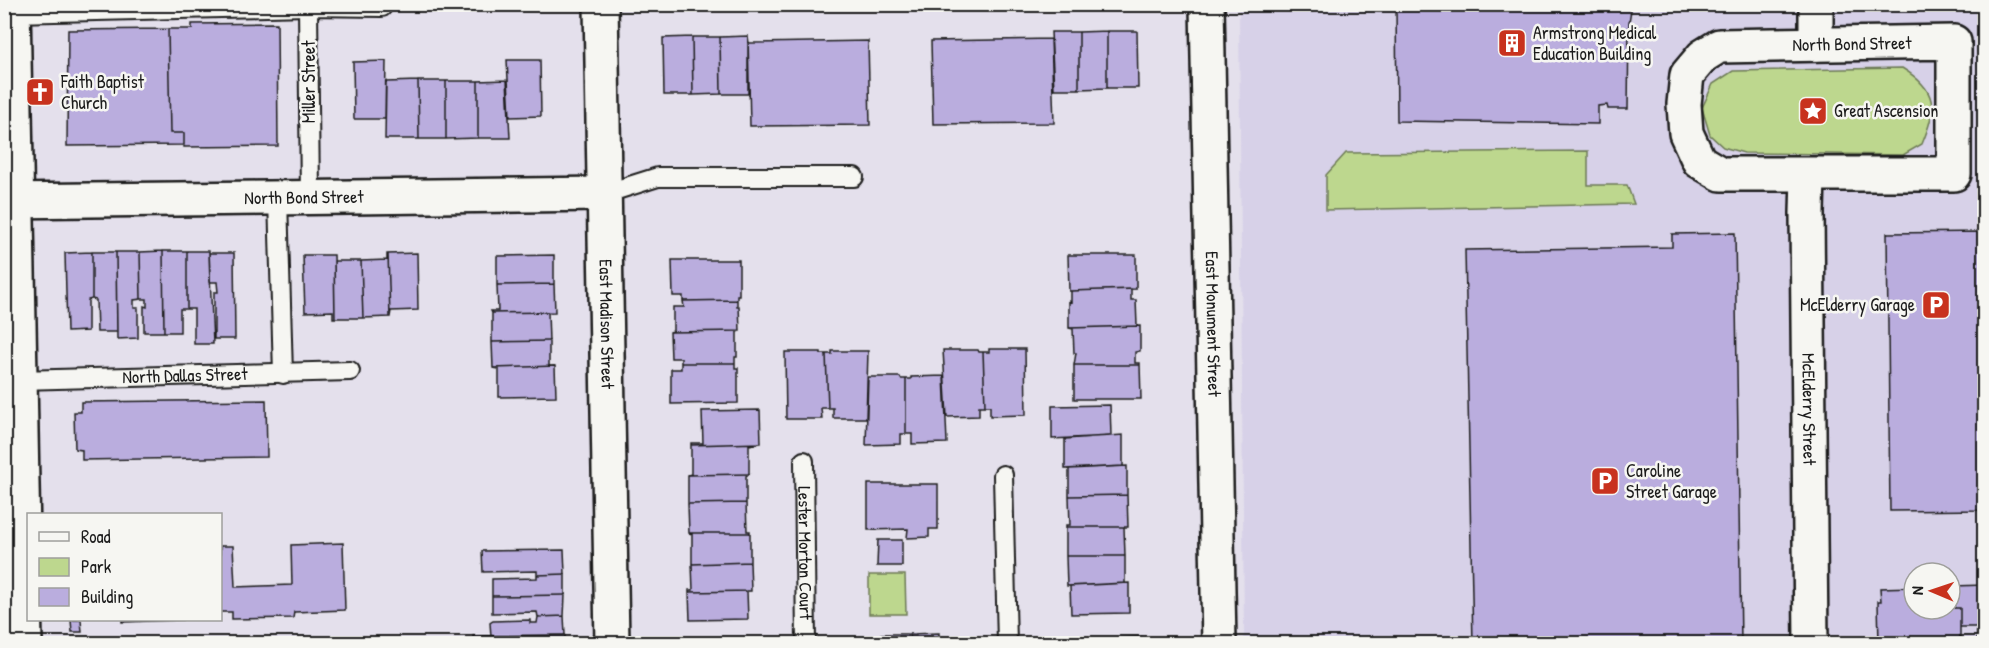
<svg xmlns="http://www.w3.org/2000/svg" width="1989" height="648" viewBox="0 0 1989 648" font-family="'Patrick Hand',sans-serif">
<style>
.built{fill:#d7d1e8;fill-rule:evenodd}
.green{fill:#bdd78e;stroke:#6c7a55;stroke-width:1.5}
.building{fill:#baadde;stroke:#1c1c1c;stroke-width:1.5}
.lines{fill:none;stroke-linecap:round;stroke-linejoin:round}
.lane-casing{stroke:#1c1c1c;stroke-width:22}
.street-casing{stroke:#1c1c1c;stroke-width:38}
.primary-casing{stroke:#1c1c1c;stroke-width:38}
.lane{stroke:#f6f6f2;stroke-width:18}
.street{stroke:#f6f6f2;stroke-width:33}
.primary{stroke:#f6f6f2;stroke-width:33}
.labels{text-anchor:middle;stroke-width:5;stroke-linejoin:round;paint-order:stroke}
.poi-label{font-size:18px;fill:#1c1c1c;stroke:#f6f6f2;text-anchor:start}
.street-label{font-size:18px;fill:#1c1c1c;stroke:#f6f6f2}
</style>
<rect width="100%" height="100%" fill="#e4e0ec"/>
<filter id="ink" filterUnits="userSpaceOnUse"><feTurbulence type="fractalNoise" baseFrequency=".0167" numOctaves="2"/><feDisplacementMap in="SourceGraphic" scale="12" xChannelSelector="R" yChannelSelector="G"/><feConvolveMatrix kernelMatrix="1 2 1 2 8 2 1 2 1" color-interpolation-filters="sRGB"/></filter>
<g filter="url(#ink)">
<path class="built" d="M1239,5H1984V643H1244ZM1914,573H1950V609H1914Z"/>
<path class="green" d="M1902,68C1938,90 1937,108 1922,144L1903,155L1744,153L1723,147L1710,135L1702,108L1713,84L1733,71Z
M1588,151V185H1627L1634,204L1326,210V175L1346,153Z
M869,575H905L906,614H869Z"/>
<path class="building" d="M1396,4H1632L1629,22L1628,109H1608L1607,105L1598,106V124L1397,121Z
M1873,4H1984V5L1873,7Z
M277,23L278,146L184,147V133H170L168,29H192V24Z
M168,29L170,133H184V145L67,146L68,30Z
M1107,31H1137L1138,88H1107Z
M1107,31V88L1079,89V32Z
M1051,32H1079V89H1054Z
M748,36L749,43L868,41L870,125L750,126Z
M748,36V94H721L720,37Z
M692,37L693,95H664L663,38Z
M692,37H720L721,94L693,95Z
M1051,39L1054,123L933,124L931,41Z
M507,60H540L541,116L510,117Z
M386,61L385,119H354L353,62Z
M507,80L510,138H478V81Z
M418,81H446V139H419Z
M418,81L419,139H385L386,82Z
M446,81H478V138L446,139Z
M1984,232V510L1890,511L1887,233Z
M1735,233L1741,644H1473L1465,250L1672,247V234Z
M163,251L164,332H144V306L147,307V299H141L140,252Z
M163,251H187V309H180V332H164Z
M187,251H209L213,344H194V309H187Z
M92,252H116L117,332H97L96,300L92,299Z
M92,252V299L88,300V331L67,332L65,253Z
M116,252H140L141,299L134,300V308H138V338L117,339Z
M209,253H234L235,339H214V292H218L217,282H210Z
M417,253L418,310L391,311L390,317L388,254Z
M387,254H388L390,317L363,318L361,261L387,260Z
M303,255H334L335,318H333V311L305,312Z
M554,255V284L497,285V256Z
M1068,255H1136V289L1069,291Z
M672,260H739V295H737V300L683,301V296H673Z
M334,261H361L363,318H335Z
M554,284L555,312L492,313L491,311H498L497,285Z
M1131,289V300H1136L1137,326L1069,328V301L1071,302V291Z
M737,300V306H739L740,331L670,332L673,331V307H684L683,301Z
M555,312L548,313L549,341L492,342V313Z
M1140,326V351L1135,352V363H1140V365H1074L1076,353H1074L1073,329L1069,328Z
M740,331L737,332V357H735V363H681V358H671L670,332Z
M549,341V366H555L493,368L492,342Z
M989,349H1025L1026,415L990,416V406H985L983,352H989Z
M943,350H978L979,352H983L985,406H979V416L947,417Z
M832,351H868L866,418H833V408H828L826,354H832Z
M785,352H821V354H826L828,408H821L822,419H786Z
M681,363H735V368H738V403L671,404V369H681Z
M1074,365H1140L1141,399H1074Z
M555,366L556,396L499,397V369L493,368Z
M944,376L947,443L912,444V434H906V379H911V377Z
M868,377H900L901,379H906V434H901V444L866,445Z
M266,400L267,457L82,460V450L75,449L74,412H81V402Z
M1110,405L1111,436L1052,439V406Z
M760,410L761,443L691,445V443H703L702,411Z
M1123,435V466L1065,469V439Z
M761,443L749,445V474L688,475L691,474V445Z
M1127,466V495L1069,496V469Z
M749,474L746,476V503L688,504V475Z
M868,484H938V529H929V537L907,538L908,529L868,530Z
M1127,495L1128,527H1066V525H1070L1069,496Z
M746,503L747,531H750V533H689L688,504Z
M1066,527H1124L1125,556H1066Z
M689,533H750V562L692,564V534Z
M878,540H902V566H877Z
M343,543L345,610L294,612L293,618L232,619V612H220V546H233L235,587L292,585L291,545Z
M564,550L565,574L537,575V571L483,572L482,551Z
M1066,556H1125V583L1067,586Z
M750,562L751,591L689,592V590H693L692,564Z
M565,574V595L492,596V579L537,578V575Z
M1129,583V613L1071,614L1070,586Z
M1984,585V644H1977V627H1960V608H1954V586Z
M1950,586H1954V608H1960V644H1879L1878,601H1881L1880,588L1914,587V609H1950Z
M747,591L748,619L690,620L689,592L751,591Z
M565,595L564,616L538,617L537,612L492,613V596Z
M564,616L565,635L491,636L490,623L493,621L530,620V623H537L538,617Z
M71,620H81L82,632H72Z
M122,620H183L122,622Z
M939,633V644H910V634Z
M881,634H910V644H881Z
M565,635V644H473V636Z
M1142,637V644H1111V638Z
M1029,639H1059V644H1029Z"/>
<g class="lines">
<g class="lane-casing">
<g id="lane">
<path d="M13,13L308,6"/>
<path d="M604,194L658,177H854"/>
<path d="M278,198L283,374"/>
<path d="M310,198L308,6L382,7L384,4"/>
<path id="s1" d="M20,380L350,371"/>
<path id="s2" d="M804,461L806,644"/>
<path d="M1003,475L1007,644"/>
</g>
</g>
<g class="street-casing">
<g id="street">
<path d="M13,4L25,644"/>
<path d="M1816,4V44"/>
<path d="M1954,42V174H1721L1699,161L1686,133L1684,104L1687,75L1703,56L1719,46Z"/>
<path id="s3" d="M1808,175L1807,213L1811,644"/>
<path id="s4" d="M4,201L604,194"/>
</g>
</g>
<g class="primary-casing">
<g id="primary">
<path id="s5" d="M601,4L612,644"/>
<path id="s6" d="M1207,4L1219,644"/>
</g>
</g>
<use href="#lane" class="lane"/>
<use href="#street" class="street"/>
<use href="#primary" class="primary"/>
</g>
</g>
<defs>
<g id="building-square" transform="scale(1.5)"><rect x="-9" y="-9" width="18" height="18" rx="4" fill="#c8321e" stroke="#f6f6f2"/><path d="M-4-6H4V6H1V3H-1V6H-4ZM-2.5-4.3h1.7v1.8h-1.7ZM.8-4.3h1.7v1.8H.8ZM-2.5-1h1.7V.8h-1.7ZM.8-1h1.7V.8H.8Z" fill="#fff"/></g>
<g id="church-square" transform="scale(1.5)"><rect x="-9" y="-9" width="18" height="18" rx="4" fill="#c8321e" stroke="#f6f6f2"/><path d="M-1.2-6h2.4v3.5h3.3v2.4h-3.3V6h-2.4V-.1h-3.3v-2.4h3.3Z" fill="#fff"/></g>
<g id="sight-square" transform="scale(1.5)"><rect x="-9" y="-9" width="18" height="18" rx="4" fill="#c8321e" stroke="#f6f6f2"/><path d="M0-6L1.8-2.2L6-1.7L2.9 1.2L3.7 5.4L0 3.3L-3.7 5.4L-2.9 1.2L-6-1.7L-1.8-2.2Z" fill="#fff"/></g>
<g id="parking-square" transform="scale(1.5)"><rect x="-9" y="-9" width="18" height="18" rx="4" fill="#c8321e" stroke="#f6f6f2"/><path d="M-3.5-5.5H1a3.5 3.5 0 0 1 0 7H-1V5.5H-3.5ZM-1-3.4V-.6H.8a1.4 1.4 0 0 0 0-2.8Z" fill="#fff"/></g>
</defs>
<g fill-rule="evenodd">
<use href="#building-square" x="1512" y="43"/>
<use href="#church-square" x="40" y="92"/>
<use href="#sight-square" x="1813" y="111"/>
<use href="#parking-square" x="1936" y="305"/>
<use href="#parking-square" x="1605" y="481"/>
</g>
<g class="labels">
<g class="poi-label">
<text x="1533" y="39">Armstrong Medical<tspan x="1533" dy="21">Education Building</tspan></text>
<text x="61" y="88">Faith Baptist<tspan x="61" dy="21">Church</tspan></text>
<text x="1834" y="117">Great Ascension</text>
<text x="1915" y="311" text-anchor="end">McElderry Garage</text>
<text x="1626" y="477">Caroline<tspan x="1626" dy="21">Street Garage</tspan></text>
</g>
<g class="street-label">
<text transform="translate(1852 44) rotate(-1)" y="6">North Bond Street</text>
<text transform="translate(309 82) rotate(-90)" y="6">Miller Street</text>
<text dy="6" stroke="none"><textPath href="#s4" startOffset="300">North Bond Street</textPath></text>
<text dy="6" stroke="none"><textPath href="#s5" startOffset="320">East Madison Street</textPath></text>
<text dy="6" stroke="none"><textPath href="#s6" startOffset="320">East Monument Street</textPath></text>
<text dy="6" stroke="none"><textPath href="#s1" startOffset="165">North Dallas Street</textPath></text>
<text dy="6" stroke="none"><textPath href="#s3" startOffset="234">McElderry Street</textPath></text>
<text dy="6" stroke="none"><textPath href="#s2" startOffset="92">Lester Morton Court</textPath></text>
</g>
</g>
<rect width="1989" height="648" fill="none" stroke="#f6f6f2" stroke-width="24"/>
<rect x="12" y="12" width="1965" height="624" fill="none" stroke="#1c1c1c" stroke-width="2" filter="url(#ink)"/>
<rect x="27" y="513" width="195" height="108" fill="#f6f6f2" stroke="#9f9f9c" stroke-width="1.5"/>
<rect x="39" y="532" width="30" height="9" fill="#f6f6f2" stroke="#9f9f9c" stroke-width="1.5"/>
<text x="81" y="543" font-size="18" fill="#1c1c1c">Road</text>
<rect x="39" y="558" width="30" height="18" fill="#bdd78e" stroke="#9f9f9c" stroke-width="1.5"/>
<text x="81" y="573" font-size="18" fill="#1c1c1c">Park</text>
<rect x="39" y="588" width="30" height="18" fill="#baadde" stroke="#9f9f9c" stroke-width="1.5"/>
<text x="81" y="603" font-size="18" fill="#1c1c1c">Building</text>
<g transform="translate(1932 591) rotate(272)"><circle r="28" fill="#f6f6f2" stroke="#9f9f9c" stroke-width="1.5"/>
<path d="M0-4.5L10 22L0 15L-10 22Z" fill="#c8321e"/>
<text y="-9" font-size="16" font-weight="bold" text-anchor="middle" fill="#1c1c1c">N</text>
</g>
</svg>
